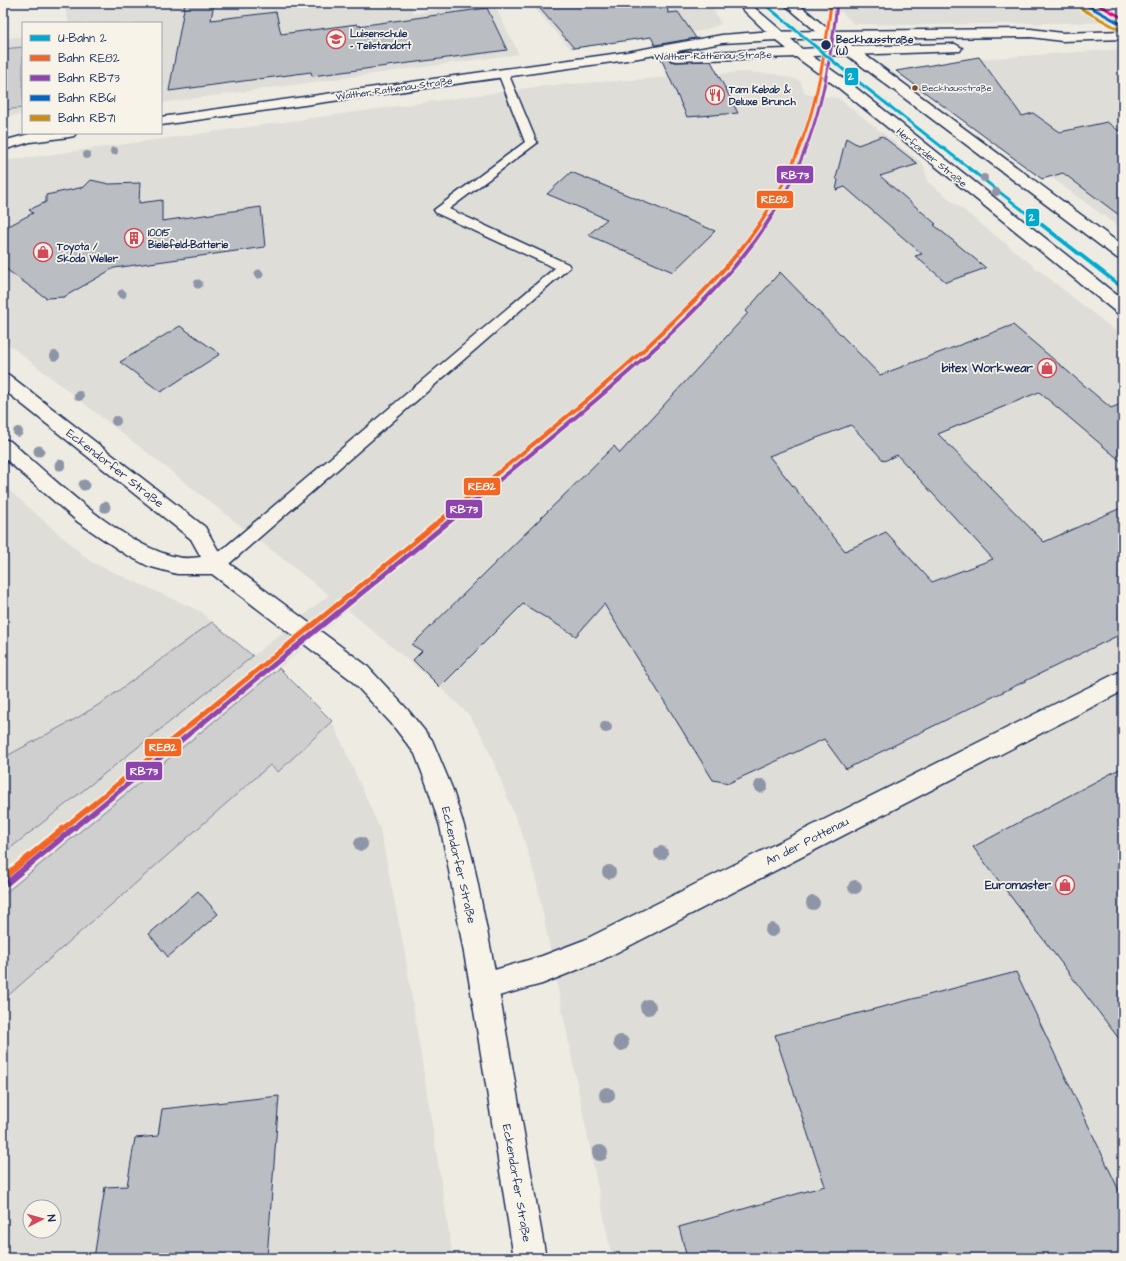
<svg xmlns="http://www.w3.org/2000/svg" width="1126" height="1261" viewBox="0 0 1126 1261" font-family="'Architects Daughter',sans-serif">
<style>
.built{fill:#deddd8;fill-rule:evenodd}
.green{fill:#cfcfcf;stroke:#757f96}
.building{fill:#babdc2;stroke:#1b2f5e;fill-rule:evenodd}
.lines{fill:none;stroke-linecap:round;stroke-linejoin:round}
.service-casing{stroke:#1b2f5e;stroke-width:3}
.minor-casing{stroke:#1b2f5e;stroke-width:3}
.tertiary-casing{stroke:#1b2f5e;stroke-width:3}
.secondary-casing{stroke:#1b2f5e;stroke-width:3}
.primary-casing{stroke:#1b2f5e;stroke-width:3}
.service{fill:#f7f3e8;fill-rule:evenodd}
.minor{fill:#f7f3e8;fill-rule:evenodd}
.tertiary{fill:#f7f3e8;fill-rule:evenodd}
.secondary{fill:#f7f3e8;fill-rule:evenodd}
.primary{fill:#f7f3e8;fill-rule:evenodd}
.rail{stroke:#1b2f5e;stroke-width:2}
.rail-1-far3-casing{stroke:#f7f3e8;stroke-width:5}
.rail-1-far2-casing{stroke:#f7f3e8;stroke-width:6}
.rail-1-far1-casing{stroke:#f7f3e8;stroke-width:8}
.rail-1-casing{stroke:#f7f3e8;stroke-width:10}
.rail-2-far3-casing{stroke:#f7f3e8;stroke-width:5}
.rail-2-far2-casing{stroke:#f7f3e8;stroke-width:6}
.rail-2-far1-casing{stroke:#f7f3e8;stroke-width:8}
.rail-2-casing{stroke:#f7f3e8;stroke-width:10}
.rail-3-casing{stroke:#f7f3e8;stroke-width:5}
.rail-4-casing{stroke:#f7f3e8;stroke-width:5}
.rail-5-casing{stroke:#f7f3e8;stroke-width:5}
.rail-1-far3{stroke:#f26522;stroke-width:3}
.rail-1-far2{stroke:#f26522;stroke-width:4}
.rail-1-far1{stroke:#f26522;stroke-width:5}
.rail-1{stroke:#f26522;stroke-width:6}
.rail-2-far3{stroke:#8e44ad;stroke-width:3}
.rail-2-far2{stroke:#8e44ad;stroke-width:4}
.rail-2-far1{stroke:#8e44ad;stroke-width:5}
.rail-2{stroke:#8e44ad;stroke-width:6}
.rail-3{stroke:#0065bd;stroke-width:3}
.rail-4{stroke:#cb8e13;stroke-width:3}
.rail-5{stroke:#e5007d;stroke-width:3}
.metro-1-far1-casing{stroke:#f7f3e8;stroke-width:5}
.metro-1-casing{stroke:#f7f3e8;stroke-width:6}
.metro-1-far1{stroke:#00a9ce;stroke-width:3}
.metro-1{stroke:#00a9ce;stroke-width:4}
.tree{fill:#8e95a6}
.stop-dot{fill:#1b2f5e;stroke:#f7f3e8;stroke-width:1.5}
.bus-dot{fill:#7a4b2a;stroke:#f7f3e8;stroke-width:1.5}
.labels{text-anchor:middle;stroke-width:3.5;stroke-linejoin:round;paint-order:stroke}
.far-bus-label{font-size:9px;fill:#1b2f5e;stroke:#f7f3e8;text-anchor:start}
.far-poi-label{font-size:10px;font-weight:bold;fill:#1b2f5e;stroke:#f7f3e8;text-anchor:start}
.far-stop-label{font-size:10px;font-weight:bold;fill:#1b2f5e;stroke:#f7f3e8;text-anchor:start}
.far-street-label{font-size:10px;fill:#1b2f5e;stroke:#f7f3e8}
.poi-label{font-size:12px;font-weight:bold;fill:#1b2f5e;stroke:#f7f3e8;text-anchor:end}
.street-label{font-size:12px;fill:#1b2f5e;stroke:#f7f3e8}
.line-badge{stroke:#f7f3e8;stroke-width:1.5}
.badge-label{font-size:11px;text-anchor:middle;font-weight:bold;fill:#fff}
</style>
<rect width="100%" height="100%" fill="#eeebe2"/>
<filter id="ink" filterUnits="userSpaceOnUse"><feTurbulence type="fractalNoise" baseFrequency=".025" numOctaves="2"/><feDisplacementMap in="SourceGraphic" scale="8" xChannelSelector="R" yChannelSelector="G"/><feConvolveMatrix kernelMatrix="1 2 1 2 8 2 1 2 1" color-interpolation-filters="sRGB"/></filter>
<g filter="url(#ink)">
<path class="built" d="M64,3H411L413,14L468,3H493L519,54L161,103V23H69Z
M530,3H710L721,24L701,31L571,49Z
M803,3H1123V22L907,25L854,24L842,12L810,8Z
M23,36V115L3,116V39Z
M1123,49V230L1052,178L1042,179L926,93V70L963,60Z
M746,72L774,74L794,79L800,81L805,94L838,98L923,164L928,182L1123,337V1258H612L537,884L524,839L485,741L469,715L440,687L348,610L279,668L332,721L380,829L405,954L453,1258H3V485L91,562L202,612L212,623L253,656L329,595L3,340V161L543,86ZM30,1207H54V1231H30Z"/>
<path class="green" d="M23,47V108L3,110V49Z
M212,622L253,656L3,854V758L77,718L103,702Z
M279,668L332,721L278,772L270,765L3,1000V895Z"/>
<path class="building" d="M185,3H214L211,20L276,12L281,34L357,24L358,26L487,8L507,50L312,76L311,72L169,91Z
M535,3H667L668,13L678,12L696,38L655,45L651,37L574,48Z
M669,54L668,58L670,61L676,62L711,61L738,113L687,117L660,56Z
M979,57L1022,116L1033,113L1060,132L1107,122L1123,134V218L1063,173L1042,179L896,71Z
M882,136L918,164L880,176L936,224L934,225L986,268L946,282L915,256L922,254L845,187L836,190L838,180L836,178L846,138L858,145Z
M571,172L715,231L673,272L588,235L607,219L547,194Z
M91,180L109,184L140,183L139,203L162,200V221L261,207L265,247L114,268L64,297L46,298L3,267V229L33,213L29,210L46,202V195L84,187Z
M780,272L880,375L1013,325L1111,408L1123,403V463L1039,392L938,434L1044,542L1123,507V633L846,769L824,739L729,783L713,780L604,604L576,636L523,604L440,687L413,660L422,651L412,645L614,446L620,453L748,313L746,311ZM851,425L884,461L897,455L993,559L932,582L886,532L845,551L769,456Z
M180,326L220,354L161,392L120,362Z
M1123,767V1044L973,847Z
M198,891L218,914L168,957L149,934Z
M1016,972L1123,1199V1258H687L679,1227L825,1186L775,1035Z
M279,1096L267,1258H94L105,1187L127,1186L135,1138L158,1136L162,1109Z"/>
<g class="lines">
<g class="service-casing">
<path id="service" d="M503,70L508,73L537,143L449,209L568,264L570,267L222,570L216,571L210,570L208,565L210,560L555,268L436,213L434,210L525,142L498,73Z"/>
</g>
<g class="minor-casing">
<path id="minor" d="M1123,670V691L602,960L542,984L484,1000L474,996L470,986L474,976L542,956L584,940Z"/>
</g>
<g class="tertiary-casing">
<path id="tertiary" d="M736,3H749L784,33L785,36L784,39H774Z
M783,3H797L835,35L829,39L824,38Z"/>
</g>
<g class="secondary-casing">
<path id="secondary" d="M1031,29L1062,33L1123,31V39L1062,41L1031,37L829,39L823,35L829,31Z
M955,44L962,48L960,51L850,55L845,54L843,51L845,48L850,47Z
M3,373L9,375L205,527L223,559L366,665L407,709L432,740L452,788L464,826L474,865L498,986L546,1258H514L470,986L448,865L440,826L428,788L415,754L391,723L350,679L212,574H177L148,566L125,554L78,522L3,457V439L10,441C53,478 122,546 177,557C185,559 193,558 201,557L191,539L3,389Z"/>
</g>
<g class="primary-casing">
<path id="primary" d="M829,31L834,32L1123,246V259L1117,258L847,55L812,56L850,83L1123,300V315L1117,313L840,89L796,57L676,61L671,60L669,57L671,54L676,53L787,49L776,40L722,43L627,60L161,125V117L627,52L722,35L760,32ZM791,39H826L837,47L802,49Z
M76,133L74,136L69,137L30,142L3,150V141L33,133Z"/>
</g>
<use href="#service" class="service"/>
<use href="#minor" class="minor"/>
<use href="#tertiary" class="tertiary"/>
<use href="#secondary" class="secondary"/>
<use href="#primary" class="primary"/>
<path class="rail" d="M1119,3L1123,5"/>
<g class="rail-1-far3-casing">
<path id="rail-1-far3" d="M765,215C809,145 822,84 831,3"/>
</g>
<g class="rail-1-far2-casing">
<path id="rail-1-far2" d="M482,486C550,430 620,376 682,313C713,283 743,251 766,214"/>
</g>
<g class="rail-1-far1-casing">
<path id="rail-1-far1" d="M64,828L484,485"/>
</g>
<g class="rail-1-casing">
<path id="rail-1" d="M3,878L65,827"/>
</g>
<g class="rail-2-far3-casing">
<path id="rail-2-far3" d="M772,215C815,147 828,83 837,4"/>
</g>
<g class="rail-2-far2-casing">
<path id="rail-2-far2" d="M492,486C547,441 603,396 655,348C698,308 741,265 773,214"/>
</g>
<g class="rail-2-far1-casing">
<path id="rail-2-far1" d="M74,828L494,485"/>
</g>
<g class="rail-2-casing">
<path id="rail-2" d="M7,883L75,827"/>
</g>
<g class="rail-3-casing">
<path id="rail-3" d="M1083,3L1123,25"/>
</g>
<g class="rail-4-casing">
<path id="rail-4" d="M1080,8L1120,30"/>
</g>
<g class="rail-5-casing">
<path id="rail-5" d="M1095,3L1123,18"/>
</g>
<use href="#rail-1-far3" class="rail-1-far3"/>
<use href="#rail-1-far2" class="rail-1-far2"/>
<use href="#rail-1-far1" class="rail-1-far1"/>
<use href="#rail-1" class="rail-1"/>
<use href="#rail-2-far3" class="rail-2-far3"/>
<use href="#rail-2-far2" class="rail-2-far2"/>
<use href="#rail-2-far1" class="rail-2-far1"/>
<use href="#rail-2" class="rail-2"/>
<use href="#rail-3" class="rail-3"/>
<use href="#rail-4" class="rail-4"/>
<use href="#rail-5" class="rail-5"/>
<g class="metro-1-far1-casing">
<path id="metro-1-far1" d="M763,3L851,76L1029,215"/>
</g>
<g class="metro-1-casing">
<path id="metro-1" d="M1028,214L1123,288"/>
</g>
<use href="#metro-1-far1" class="metro-1-far1"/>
<use href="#metro-1" class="metro-1"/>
</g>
<g class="tree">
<circle cx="114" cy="151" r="4"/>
<circle cx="87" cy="155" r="4"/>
<circle cx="984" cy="178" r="4"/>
<circle cx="996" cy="192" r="4"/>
<circle cx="259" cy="274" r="4.5"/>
<circle cx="198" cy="284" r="4.5"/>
<circle cx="122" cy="294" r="4.5"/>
<circle cx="55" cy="356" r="5"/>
<circle cx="79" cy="396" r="5"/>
<circle cx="116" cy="421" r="5"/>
<circle cx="18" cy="432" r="5"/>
<circle cx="39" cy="451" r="5.5"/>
<circle cx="60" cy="465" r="5.5"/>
<circle cx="84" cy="485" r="5.5"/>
<circle cx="105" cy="507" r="5.5"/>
<circle cx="606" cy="727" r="6"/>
<circle cx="761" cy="786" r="7"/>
<circle cx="361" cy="844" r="7"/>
<circle cx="661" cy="853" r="7"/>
<circle cx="609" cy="872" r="7"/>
<circle cx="855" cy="887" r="7"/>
<circle cx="813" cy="903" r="7"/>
<circle cx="772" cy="930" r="7"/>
<circle cx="648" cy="1007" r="8"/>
<circle cx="621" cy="1043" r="8"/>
<circle cx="607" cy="1095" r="8"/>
<circle cx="600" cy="1153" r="8"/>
</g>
</g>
<defs>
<g id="school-ring" transform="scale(1)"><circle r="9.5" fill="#f7f3e8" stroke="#d1495b" stroke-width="1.5"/><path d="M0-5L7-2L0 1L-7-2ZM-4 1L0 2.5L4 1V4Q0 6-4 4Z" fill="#d1495b"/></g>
<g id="restaurant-ring" transform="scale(1)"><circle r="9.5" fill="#f7f3e8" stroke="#d1495b" stroke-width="1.5"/><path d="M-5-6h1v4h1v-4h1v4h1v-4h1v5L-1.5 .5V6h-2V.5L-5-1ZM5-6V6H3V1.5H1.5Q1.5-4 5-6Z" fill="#d1495b"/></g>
<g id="building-ring" transform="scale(1)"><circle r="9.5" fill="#f7f3e8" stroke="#d1495b" stroke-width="1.5"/><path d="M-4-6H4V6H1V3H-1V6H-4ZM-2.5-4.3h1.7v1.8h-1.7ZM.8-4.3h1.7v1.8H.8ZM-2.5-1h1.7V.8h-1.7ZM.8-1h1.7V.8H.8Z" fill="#d1495b"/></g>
<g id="shop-ring" transform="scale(1)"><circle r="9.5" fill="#f7f3e8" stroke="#d1495b" stroke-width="1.5"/><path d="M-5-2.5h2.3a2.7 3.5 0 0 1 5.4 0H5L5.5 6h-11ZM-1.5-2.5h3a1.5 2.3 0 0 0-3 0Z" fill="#d1495b"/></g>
</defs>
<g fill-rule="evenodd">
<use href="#school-ring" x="336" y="39"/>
<use href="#restaurant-ring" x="715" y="95"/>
<use href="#building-ring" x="134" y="238"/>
<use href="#shop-ring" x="43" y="252"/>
<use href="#shop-ring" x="1047" y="368"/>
<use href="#shop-ring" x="1065" y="885"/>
</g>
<circle class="stop-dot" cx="826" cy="45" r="5.5"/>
<circle class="bus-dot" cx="915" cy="88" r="3.5"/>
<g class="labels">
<g class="far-bus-label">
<text x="922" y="91">Beckhausstraße</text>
</g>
<g class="far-poi-label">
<text x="350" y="37">Luisenschule<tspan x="350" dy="12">- Teilstandort</tspan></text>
<text x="729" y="93">Tam Kebab &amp;<tspan x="729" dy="12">Deluxe Brunch</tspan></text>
<text x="148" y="236">10015<tspan x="148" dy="12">Bielefeld-Batterie</tspan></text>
<text x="57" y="250">Toyota /<tspan x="57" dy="12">Skoda Weller</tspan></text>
</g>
<g class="far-stop-label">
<text x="836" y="43">Beckhausstraße<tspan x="836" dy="12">(U)</tspan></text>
</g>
<g class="far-street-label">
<text transform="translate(713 55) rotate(-1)" y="4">Walther-Rathenau-Straße</text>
<text transform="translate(394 88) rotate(-8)" y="4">Walther-Rathenau-Straße</text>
<text transform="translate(932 157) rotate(39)" y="4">Herforder Straße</text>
</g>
<g class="poi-label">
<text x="1033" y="372">bitex Workwear</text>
<text x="1051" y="889">Euromaster</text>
</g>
<g class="street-label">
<text transform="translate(115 468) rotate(38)" y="4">Eckendorfer Straße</text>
<text transform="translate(807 841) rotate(-27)" y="4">An der Pottenau</text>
<text transform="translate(459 865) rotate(77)" y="4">Eckendorfer Straße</text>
<text transform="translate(517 1183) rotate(80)" y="4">Eckendorfer Straße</text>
</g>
</g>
<g class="line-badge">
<rect x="844" y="67" width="15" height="19" rx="4" fill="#00a9ce"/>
<rect x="776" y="165" width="38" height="19" rx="4" fill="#8e44ad"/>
<rect x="756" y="190" width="38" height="19" rx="4" fill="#f26522"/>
<rect x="1025" y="208" width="15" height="19" rx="4" fill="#00a9ce"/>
<rect x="463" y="477" width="38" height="19" rx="4" fill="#f26522"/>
<rect x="445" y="499" width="38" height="20" rx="4" fill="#8e44ad"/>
<rect x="144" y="738" width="38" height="19" rx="4" fill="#f26522"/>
<rect x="125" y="761" width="38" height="20" rx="4" fill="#8e44ad"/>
</g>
<g class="badge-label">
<text x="851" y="80">2</text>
<text x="795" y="179">RB73</text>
<text x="775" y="203">RE82</text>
<text x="1032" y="221">2</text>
<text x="482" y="490">RE82</text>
<text x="464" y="513">RB73</text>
<text x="163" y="751">RE82</text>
<text x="144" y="775">RB73</text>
</g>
<rect width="1126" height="1261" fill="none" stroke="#f7f3e8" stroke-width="16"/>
<rect x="8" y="8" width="1110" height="1245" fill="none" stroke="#1b2f5e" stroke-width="1.5" filter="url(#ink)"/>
<rect x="22" y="22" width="140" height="112" fill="#f7f3e8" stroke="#9fa5b1"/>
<rect x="30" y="35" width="20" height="6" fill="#00a9ce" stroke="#9fa5b1"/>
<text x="58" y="42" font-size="12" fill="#1b2f5e">U-Bahn 2</text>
<rect x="30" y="55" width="20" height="6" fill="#f26522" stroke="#9fa5b1"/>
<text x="58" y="62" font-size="12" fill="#1b2f5e">Bahn RE82</text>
<rect x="30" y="75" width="20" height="6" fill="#8e44ad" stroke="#9fa5b1"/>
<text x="58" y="82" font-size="12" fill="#1b2f5e">Bahn RB73</text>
<rect x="30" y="95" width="20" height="6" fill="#0065bd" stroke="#9fa5b1"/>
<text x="58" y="102" font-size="12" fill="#1b2f5e">Bahn RB61</text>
<rect x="30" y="115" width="20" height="6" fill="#cb8e13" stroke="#9fa5b1"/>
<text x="58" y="122" font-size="12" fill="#1b2f5e">Bahn RB71</text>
<g transform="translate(42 1219) rotate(84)"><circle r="19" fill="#f7f3e8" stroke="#9fa5b1"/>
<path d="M0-3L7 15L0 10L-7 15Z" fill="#d1495b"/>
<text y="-6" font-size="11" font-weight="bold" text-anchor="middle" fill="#1b2f5e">N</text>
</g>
</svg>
